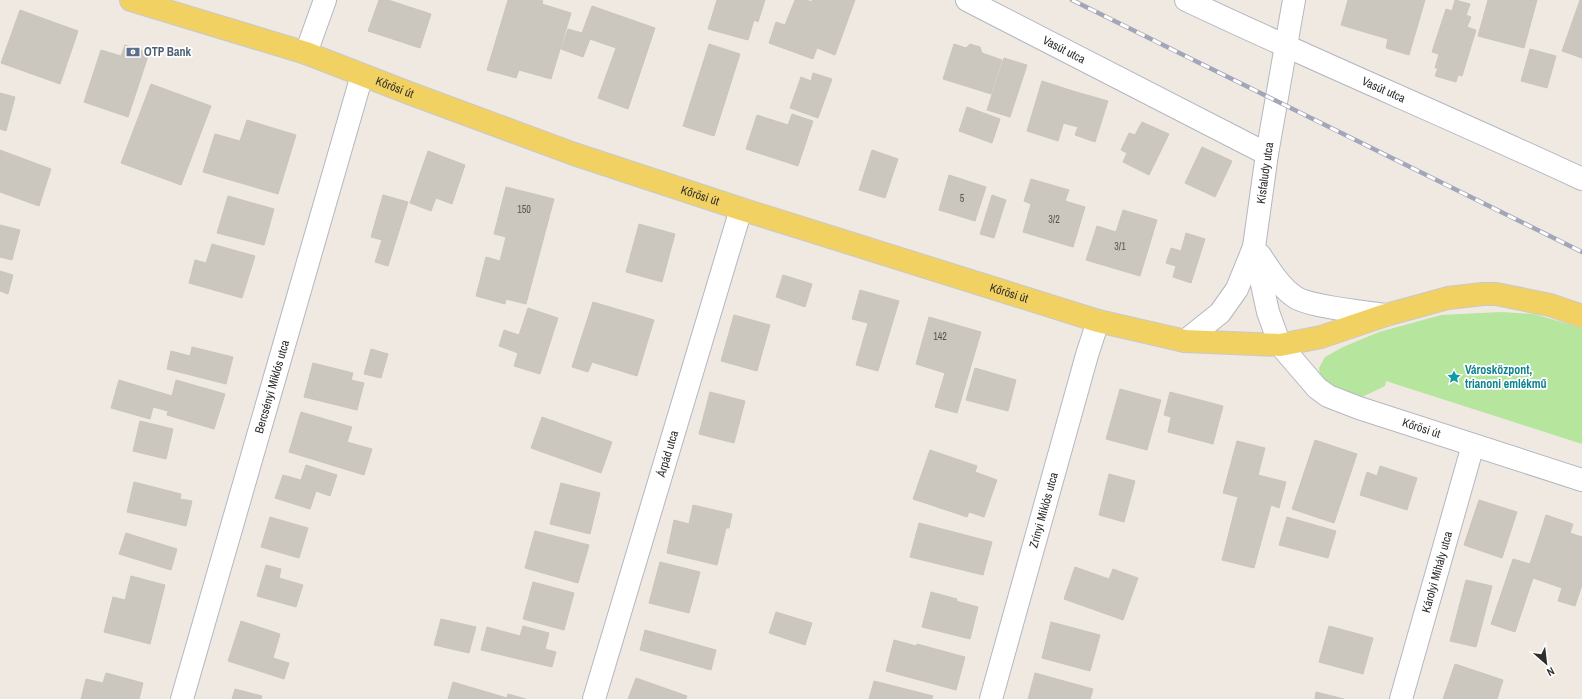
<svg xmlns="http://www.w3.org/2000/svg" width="1582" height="699" viewBox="0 0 1582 699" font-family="'Archivo Narrow',sans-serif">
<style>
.green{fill:#b6e59e}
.building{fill:#cbc7bf;stroke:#cbc5ba}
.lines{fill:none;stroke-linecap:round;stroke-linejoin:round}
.minor-casing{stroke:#b4b7c1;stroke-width:24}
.major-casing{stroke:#c9c9c9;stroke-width:24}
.minor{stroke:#fff;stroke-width:22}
.major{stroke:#f2d163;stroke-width:22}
.rail-casing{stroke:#a3a6b8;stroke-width:4.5}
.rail{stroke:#fff;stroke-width:3;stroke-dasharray:9;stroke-linecap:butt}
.labels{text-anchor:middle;stroke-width:3.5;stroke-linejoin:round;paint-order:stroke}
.number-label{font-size:10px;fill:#555452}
.street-label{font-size:12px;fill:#2e2e2e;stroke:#fff}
.service-label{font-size:12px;font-weight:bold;fill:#4e5e75;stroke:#fff;text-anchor:start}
.culture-label{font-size:12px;font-weight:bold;fill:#0d838f;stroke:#fff;text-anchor:start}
</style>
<rect width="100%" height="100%" fill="#efe9e1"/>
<path class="green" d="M1501,312L1534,314L1582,328V444L1386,381L1385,386L1360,398L1321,382L1319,368L1325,357L1343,347L1379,332L1441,315Z"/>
<path class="building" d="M379,0H388L431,14L420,48L368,31Z
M508,0H538L543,1L542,4L571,13L551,79L519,70L516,78L487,70Z
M717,0H765L758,22L754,20L748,40L708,29Z
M795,0H806L812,2V0H855L835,55L817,48L813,59L769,43L776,22L785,25Z
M1348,0H1425L1409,55L1386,48L1388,39L1341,25Z
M1455,0L1470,4L1466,15L1471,17L1467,27L1476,30L1462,76L1458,75L1456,82L1435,76L1438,68H1435L1439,54L1432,52L1446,9L1452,11Z
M1488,0H1537L1524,48L1478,36Z
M1580,0H1582V58L1562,51Z
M592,6L655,28L628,109L598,98L616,48L590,39L583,57L561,49L568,29L582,33Z
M20,10L78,31L60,84L1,63Z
M709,44L740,54L714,136L683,126Z
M954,44L966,48L970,44L980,47L982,53L1002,60L991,94L943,79Z
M125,45L149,53L128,117L84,102L101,50L121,56Z
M1530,49L1556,56L1547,88L1521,81Z
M1004,58L1027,65L1010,117L987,110Z
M813,73L832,79L818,118L790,108L801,77L811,81Z
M1042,81L1073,91L1058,141L1027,131Z
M151,84L211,106L181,185L121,163Z
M1073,91L1108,101L1095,142L1075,135L1078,127L1063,123Z
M0,93L15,97L6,131L0,129Z
M967,107L1000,119L992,143L959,131Z
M792,114L813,121L798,166L746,149L757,115L788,125Z
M247,120L296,135L278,194L203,172L215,134L240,141Z
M1142,122L1169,134L1149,175L1123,162L1127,153L1121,150L1129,133L1135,135Z
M1202,147L1232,161L1215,197L1185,183Z
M0,150L51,169L39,206L0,192Z
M872,150L898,159L885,198L859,190Z
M428,151L465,165L452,204L436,198L431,211L410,203Z
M949,175L986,187L975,221L939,210Z
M1031,179L1069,190L1065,201L1085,207L1073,247L1023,232L1031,204L1024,201Z
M506,187L554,199L526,304L506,299L505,304L476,296L486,257L500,261L506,237L494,234Z
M383,195L408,202L388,266L375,262L382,240L371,237Z
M992,195L1006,200L994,238L980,234Z
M228,196L274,209L264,245L217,233Z
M1123,210L1157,220L1140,276L1086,260L1097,226L1116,232Z
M639,224L675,234L662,282L626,272Z
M0,225L20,230L12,260L0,257Z
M1186,233L1205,239L1191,283L1173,277L1176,266L1166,263L1171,248L1181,251Z
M212,244L255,256L242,298L189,283L195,260L206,263Z
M0,271L13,275L8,294L0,291Z
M783,275L812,284L805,307L776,297Z
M860,290L899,301L878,371L856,365L868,323L852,319Z
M593,302L654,320L637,376L592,362L588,372L572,367Z
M528,308L558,318L540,374L514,366L518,353L499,346L504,330L519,335Z
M734,315L770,325L757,371L721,361Z
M929,317L981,332L957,413L935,407L945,373L916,364Z
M192,347L233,357L226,384L167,369L171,351L190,356Z
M371,349L388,354L381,378L364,374Z
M313,363L353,373L351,380L364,383L357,410L304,397Z
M975,368L1016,380L1008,411L966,400Z
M119,380L172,396L176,380L225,394L214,429L167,415L168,411L153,407L150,419L111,408Z
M1120,389L1161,400L1147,450L1106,439Z
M710,392L745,401L734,443L699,434Z
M1170,392L1223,406L1213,444L1168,432L1171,417L1164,415Z
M301,412L352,427L347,442L372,449L364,475L289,452Z
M542,417L612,442L601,473L531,448Z
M140,421L173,429L166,459L133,451Z
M1315,440L1357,454L1334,523L1292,509Z
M1237,441L1265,448L1258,475L1286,482L1279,508L1271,505L1254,568L1222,560L1238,497L1223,493Z
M930,450L977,466L975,472L997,480L984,517L969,512L967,517L913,499Z
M306,465L337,475L330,496L316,491L310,509L275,498L283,475L301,480Z
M1380,466L1417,478L1407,510L1360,495L1367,472L1377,476Z
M1109,474L1135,481L1124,522L1099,515Z
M134,482L181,494L180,499L192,501L186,526L127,512Z
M561,483L600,493L590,534L550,524Z
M1479,500L1517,512L1502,558L1464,545Z
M693,505L732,514L729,528H726L717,565L667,553L674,520L689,524Z
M1546,515L1573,524L1570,533L1582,537V585L1575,606L1558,601L1562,588L1533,578L1515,632L1491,624L1513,559L1530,564Z
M270,517L308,528L299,558L261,547Z
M1287,517L1336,531L1328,558L1279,545Z
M919,523L992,542L983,575L910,557Z
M535,531L589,545L578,583L525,568Z
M126,533L177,549L171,570L119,554Z
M660,562L700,572L689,613L649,603Z
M266,565L281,569L279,578L303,585L296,607L257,596Z
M1075,567L1109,579L1113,569L1138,578L1123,620L1064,599Z
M131,576L165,585L150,644L104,632L113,597L125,600Z
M1466,580L1492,586L1476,647L1450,641Z
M533,582L574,593L564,630L523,619Z
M931,592L957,599L956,601L978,607L970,639L922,627Z
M776,612L812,623L805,645L769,633Z
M441,619L476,627L469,653L434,645Z
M241,621L280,634L273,658L289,663L284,679L228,661Z
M1051,622L1100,635L1090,671L1042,658Z
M523,626L549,633L545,649L556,652L552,667L481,650L487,627L520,636Z
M1329,626L1373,638L1363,674L1319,662Z
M645,630L716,650L711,670L640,650Z
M894,640L916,646L917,644L965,657L956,690L886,671Z
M1455,664L1503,680L1497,699H1443Z
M106,673L143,683L139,699H81L86,679L103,683Z
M1035,673L1093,689L1090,699H1028Z
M636,678L687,696L686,699H628Z
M874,681L933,696L932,699H869Z
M453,682L507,698L508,694L526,699H448Z
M235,689L262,696L261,699H232Z
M1316,692L1344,699H1315Z"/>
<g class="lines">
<g class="minor-casing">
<g id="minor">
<path id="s1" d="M967,0L1267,154"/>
<path id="s2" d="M1186,0C1317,62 1451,118 1582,179"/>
<path id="s3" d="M1294,0L1267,154L1254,247L1268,312L1280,345L1317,388L1328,396L1359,408L1582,480"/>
<path d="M306,53L325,0"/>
<path d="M1260,255C1270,270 1280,287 1295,297C1310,307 1365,312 1386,315"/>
<path d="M1185,341L1220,313L1237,289L1254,247"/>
<path id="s4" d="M182,699L362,75"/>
<path id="s5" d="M594,699L741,209"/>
<path id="s6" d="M991,699L1087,355L1098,321"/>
<path id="s7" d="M1401,699L1473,445"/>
</g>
</g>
<g class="major-casing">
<g id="major">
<path id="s8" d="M131,0L306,53L409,93L574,154L741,209L1098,321L1185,341L1280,345L1321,337L1386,315L1448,298L1483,294H1496L1550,305L1582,316"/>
</g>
</g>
<use href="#minor" class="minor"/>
<use href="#major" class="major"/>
<g class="rail-casing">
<path id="rail" d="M1072,0L1582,252"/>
</g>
<use href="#rail" class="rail"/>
</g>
<defs>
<g id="bank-bare" transform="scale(1.08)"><path d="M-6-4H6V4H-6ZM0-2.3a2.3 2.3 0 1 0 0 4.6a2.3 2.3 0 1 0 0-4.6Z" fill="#5c6f8a" stroke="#fff" stroke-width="2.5" paint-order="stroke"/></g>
<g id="sight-bare" transform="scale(1.08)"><path d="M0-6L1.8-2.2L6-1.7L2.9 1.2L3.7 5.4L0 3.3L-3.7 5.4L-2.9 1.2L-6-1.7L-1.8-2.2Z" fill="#0f9aa8" stroke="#fff" stroke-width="2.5" paint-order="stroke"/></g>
</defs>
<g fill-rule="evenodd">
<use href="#bank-bare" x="133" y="52"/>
<use href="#sight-bare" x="1454" y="377"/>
</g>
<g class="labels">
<g class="number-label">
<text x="962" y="202">5</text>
<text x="524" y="213">150</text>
<text x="1054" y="223">3/2</text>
<text x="1120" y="250">3/1</text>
<text x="940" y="340">142</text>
</g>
<g class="street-label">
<text dy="4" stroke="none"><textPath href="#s1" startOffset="109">Vasút utca</textPath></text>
<text dy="4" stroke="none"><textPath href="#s8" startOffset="278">Kőrösi út</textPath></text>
<text dy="4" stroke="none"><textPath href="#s2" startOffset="217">Vasút utca</textPath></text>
<text transform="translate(1265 173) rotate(-82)" y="4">Kisfaludy utca</text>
<text dy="4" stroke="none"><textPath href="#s8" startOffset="602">Kőrösi út</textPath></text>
<text dy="4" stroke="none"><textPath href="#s8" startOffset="926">Kőrösi út</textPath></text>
<text dy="4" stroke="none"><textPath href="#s4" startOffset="325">Bercsényi Miklós utca</textPath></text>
<text dy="4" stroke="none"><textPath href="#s3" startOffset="521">Kőrösi út</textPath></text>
<text dy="4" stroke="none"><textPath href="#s5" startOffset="256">Árpád utca</textPath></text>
<text dy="4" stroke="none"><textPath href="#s6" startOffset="196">Zrínyi Miklós utca</textPath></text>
<text dy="4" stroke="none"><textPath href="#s7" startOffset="132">Károlyi Mihály utca</textPath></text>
</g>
<g class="service-label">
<text x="144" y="56">OTP Bank</text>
</g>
<g class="culture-label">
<text x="1465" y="374">Városközpont,<tspan x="1465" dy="14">trianoni emlékmű</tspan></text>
</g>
</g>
<g transform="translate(1546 663) rotate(152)" stroke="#ffffff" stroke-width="3" paint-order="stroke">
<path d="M0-3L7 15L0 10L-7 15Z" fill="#2e2e2e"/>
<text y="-6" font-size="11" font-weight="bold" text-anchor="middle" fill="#2e2e2e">N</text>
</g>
</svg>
